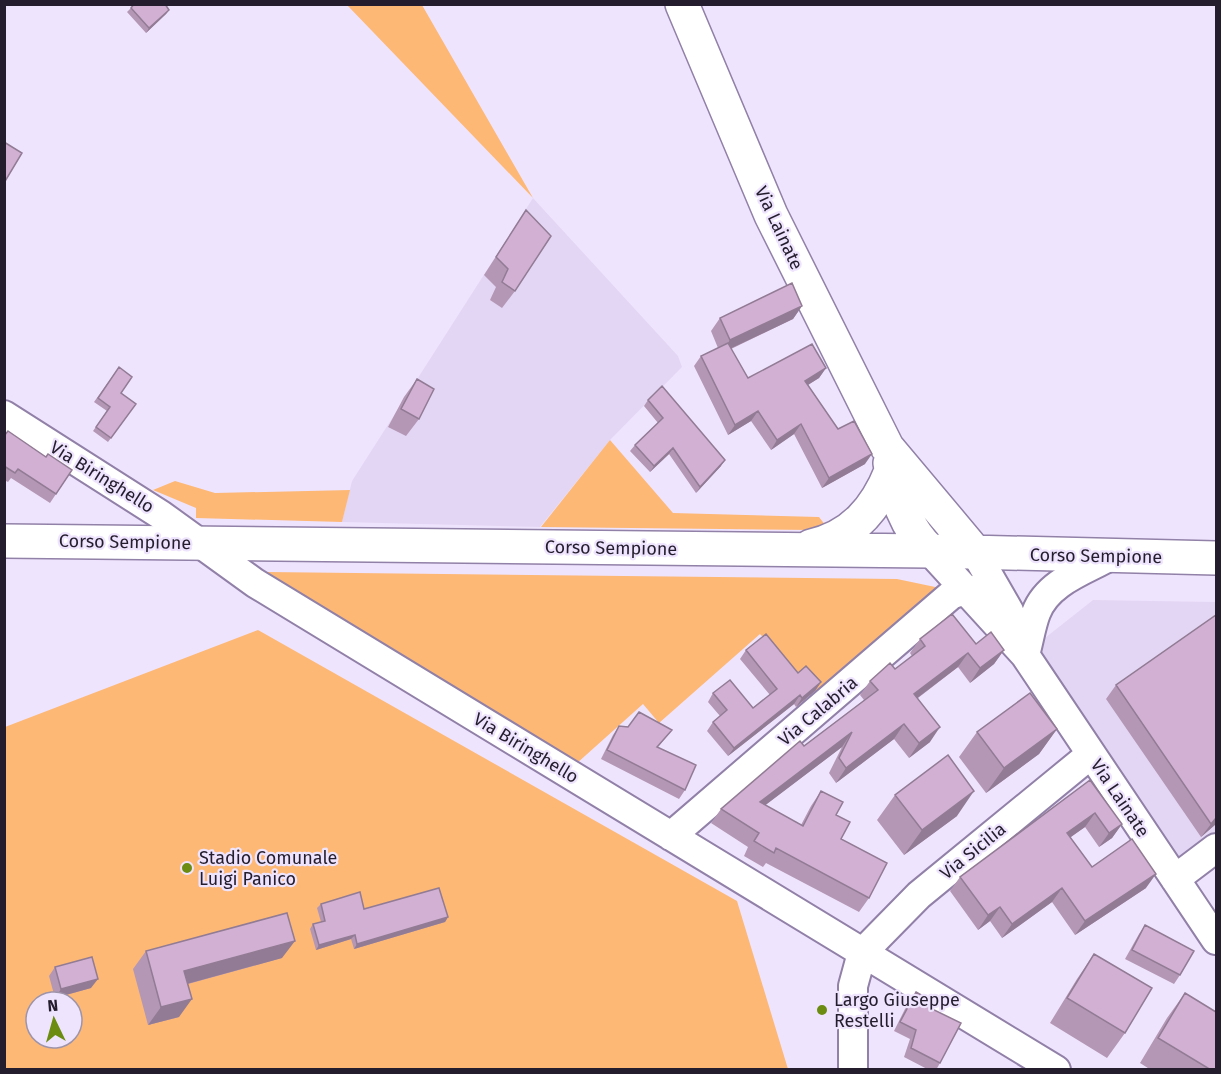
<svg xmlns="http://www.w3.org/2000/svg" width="1221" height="1074" font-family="'Fira Sans',sans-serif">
  <rect width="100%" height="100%" fill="#efe4fe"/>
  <path fill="#e3d6f4" d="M533,198L678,356L682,367L610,440L540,527L342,522L352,481Z
    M1093,600L1216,602V841L1176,871L1031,649Z"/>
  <path fill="#fdb875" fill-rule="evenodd" d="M347,5H422L533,198Z
    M610,440L673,513L819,517L826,526L813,530L541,527Z
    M175,481L215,493L350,490L342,522L196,518V508L153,490Z
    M267,572L897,579L940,588L816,692L760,634L659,723L643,704L576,764Z
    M258,630L737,901L788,1069L5,1070V727ZM36,1002H72V1038H36Z"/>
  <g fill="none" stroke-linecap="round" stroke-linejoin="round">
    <g stroke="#9180a7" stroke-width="32">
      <path id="minor" d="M4,415L161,515L255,583L1056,1070
        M930,551L1025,655L1216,940
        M975,552L1009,611L1018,636
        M1025,655C1029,641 1031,626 1036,613C1047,583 1083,571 1109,557
        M671,836L951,595L967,589
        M1175,879L1216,848
        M853,1070V986L862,953L919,895L1090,755"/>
    </g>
    <g stroke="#9180a7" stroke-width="36">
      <path id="major" d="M682,4L771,215L887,447L975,552
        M890,463C896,497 905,527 930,551
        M4,541L930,551L1216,558
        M811,546C852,537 876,509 891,471"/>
    </g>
    <use href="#minor" stroke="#fff" stroke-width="28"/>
    <use href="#major" stroke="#fff" stroke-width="33"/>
  </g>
  <path fill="#b497b5" d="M131,8L169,10L166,14L146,33L127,12Z
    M526,210L515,291L502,308L490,300L496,287L484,275Z
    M802,306L793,319L731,349L748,378L826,368L819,378L808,385L838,429L865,464L822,488L794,434L771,450L751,421L728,435L694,366L701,356L718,348L711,331L720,318Z
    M119,367L121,393L136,404L108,442L93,431L107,411L94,402Z
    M417,379L419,419L406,436L388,427L404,397Z
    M648,400L721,466L696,493L669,454L650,472L630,451L635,445L658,423L644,406Z
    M4,436L72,470L50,503L11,478L8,482L4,480Z
    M1216,615V824L1201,837L1106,699L1116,685Z
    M920,639L976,644L1004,650L994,664L970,683L958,667L918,698L930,742L909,758L894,739L836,783L829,773L842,747L765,805L801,825L811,806L821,791L836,815L841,839L869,898L859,912L766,863L763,867L744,856L748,847L711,823L721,809L864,700L860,695L870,681L895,669L912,656L910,653Z
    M746,650L798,673L821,682L815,691L796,707L794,704L728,756L707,731L713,722L720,716L708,702L713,693L753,708L770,695L740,659Z
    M619,726L672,730L658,747L685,790L679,799L601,759L613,735Z
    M1057,729L1039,754L986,793L959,757L977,732Z
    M1090,780L1122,824L1112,838L1099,847L1085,827L1070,837L1092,867L1146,888L1075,935L1052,902L1002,938L990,921L978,930L950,891L960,877Z
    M895,795L957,816L904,855L877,820Z
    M321,904L364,909L448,917L445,922L354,949L351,939L316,950L310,929L313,924L321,922L317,908Z
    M1145,925L1180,975L1174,984L1125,959L1139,934Z
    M146,951L282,958L188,984L179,1017L148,1025L133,969Z
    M1094,954L1125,1033L1107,1058L1050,1023L1077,979Z
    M55,967L91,988L55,998L49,976Z
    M916,992L932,1009L940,1063L936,1070H929L904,1057L910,1039L894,1031L909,1001Z
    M1185,993L1216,1070H1151L1140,1063L1167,1018Z"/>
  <path fill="#927b94" d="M169,10L166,14L146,33L149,28Z
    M802,306L793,319L721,353L730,340Z
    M826,368L819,378L798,391L805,381Z
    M758,411L751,421L728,435L735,425Z
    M801,424L794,434L771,450L777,440Z
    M673,448L669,454L650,472L654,466Z
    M872,454L865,464L822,488L829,478Z
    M725,460L721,466L696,493L700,487Z
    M1004,650L994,664L970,683L980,668Z
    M968,653L958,667L904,708L914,694Z
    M821,682L815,691L796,707L802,698Z
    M800,695L794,704L728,756L734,748Z
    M904,724L894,739L836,783L846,768Z
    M940,727L930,742L909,758L919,743Z
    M1057,729L1039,754L986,793L1004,768Z
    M852,732L842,747L750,817L760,802Z
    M974,791L957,816L904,855L922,830Z
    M1095,813L1085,827L1057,847L1067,833Z
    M1216,818V824L1201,837L1211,824Z
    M1122,824L1112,838L1099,847L1109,833Z
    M1156,874L1146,888L1075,935L1085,921Z
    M1062,888L1052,902L1002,938L1012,924Z
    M1000,907L990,921L978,930L988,915Z
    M448,917L445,922L354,949L357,944Z
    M355,935L351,939L316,950L319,945Z
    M295,941L282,958L172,988L184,971Z
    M98,979L91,988L55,998L61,989Z
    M192,999L179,1017L148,1025L161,1007Z"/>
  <path fill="#d1b0d3" stroke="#927b94" stroke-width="1.5" d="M134,4H165L169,10L149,28L131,8Z
    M4,142L22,153L4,183Z
    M526,210L551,236L515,291L502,282L508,269L496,257Z
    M792,283L802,306L730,340L720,318Z
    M728,343L748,378L812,344L826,368L805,381L838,429L854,421L872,454L829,478L801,424L777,440L758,411L735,425L701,356Z
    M119,367L132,377L121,393L136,404L111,438L96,427L110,407L98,398Z
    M417,379L434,389L419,419L401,409Z
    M662,386L725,460L700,487L673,448L654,466L635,445L663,418L648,400Z
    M8,431L46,457L48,454L72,470L56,494L18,469L15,473L4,466V436Z
    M952,614L976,644L991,632L1004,650L980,668L968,653L914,694L940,727L919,743L904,724L846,768L839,758L852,732L760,802L803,826L821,791L843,802L836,815L850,822L841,839L887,863L869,898L776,848L774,853L754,841L759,833L721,809L800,741L804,746L878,690L870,681L890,663L895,669L925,646L920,639Z
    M1216,615V818L1211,824L1116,685Z
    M766,634L798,673L806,666L821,682L802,698L800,695L734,748L713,722L727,710L713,693L730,680L753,708L777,689L746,650Z
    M1030,693L1057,729L1004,768L977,732Z
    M639,712L672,730L657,747L696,765L685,790L607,750L619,726L628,727Z
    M948,755L974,791L922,830L895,795Z
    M1090,780L1122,824L1109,833L1095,813L1067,833L1092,867L1132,839L1156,874L1085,921L1062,888L1012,924L1000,907L988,915L960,877Z
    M439,888L448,917L357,944L355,935L319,945L313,924L325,921L321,904L360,892L364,909Z
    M287,913L295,941L184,971L192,999L161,1007L146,951Z
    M1145,925L1194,951L1180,975L1132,950Z
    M1094,954L1152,988L1125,1033L1067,998Z
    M92,957L98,979L61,989L55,967Z
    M916,992L935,1003L932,1009L961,1023L940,1063L911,1048L916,1030L900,1022Z
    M1185,993L1216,1012V1070H1211L1158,1038Z"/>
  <g fill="#6b8c10" stroke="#efe4fe" stroke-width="2">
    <circle cx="187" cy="868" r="6"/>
    <circle cx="822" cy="1010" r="6"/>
  </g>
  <g text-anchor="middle" stroke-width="4.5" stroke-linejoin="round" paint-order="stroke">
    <g font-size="18" fill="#241d2d" stroke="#efe4fe">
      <text transform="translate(779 228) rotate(65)" y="6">Via Lainate</text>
      <text transform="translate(102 477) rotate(32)" y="6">Via Biringhello</text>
      <text transform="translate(125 542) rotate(1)" y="6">Corso Sempione</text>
      <text transform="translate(611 548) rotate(1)" y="6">Corso Sempione</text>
      <text transform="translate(1096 556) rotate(1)" y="6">Corso Sempione</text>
      <text transform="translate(818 711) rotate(-40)" y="6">Via Calabria</text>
      <text transform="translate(526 748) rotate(31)" y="6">Via Biringhello</text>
      <text transform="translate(1120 798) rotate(56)" y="6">Via Lainate</text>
      <text transform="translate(973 851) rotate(-39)" y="6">Via Sicilia</text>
    </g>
    <g font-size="18" fill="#241d2d" stroke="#efe4fe" text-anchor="start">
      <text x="199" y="864">Stadio Comunale<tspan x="199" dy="21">Luigi Panico</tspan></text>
      <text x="834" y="1006">Largo Giuseppe<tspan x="834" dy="21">Restelli</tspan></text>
    </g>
  </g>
  <rect width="1221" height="1074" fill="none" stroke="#241d2d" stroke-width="12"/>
  <g transform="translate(54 1020) rotate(355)"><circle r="28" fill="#efe4fe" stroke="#9e94aa" stroke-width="1.5"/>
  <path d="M0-4.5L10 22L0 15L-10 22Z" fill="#6b8c10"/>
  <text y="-9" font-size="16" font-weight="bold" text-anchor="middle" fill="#241d2d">N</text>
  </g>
</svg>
